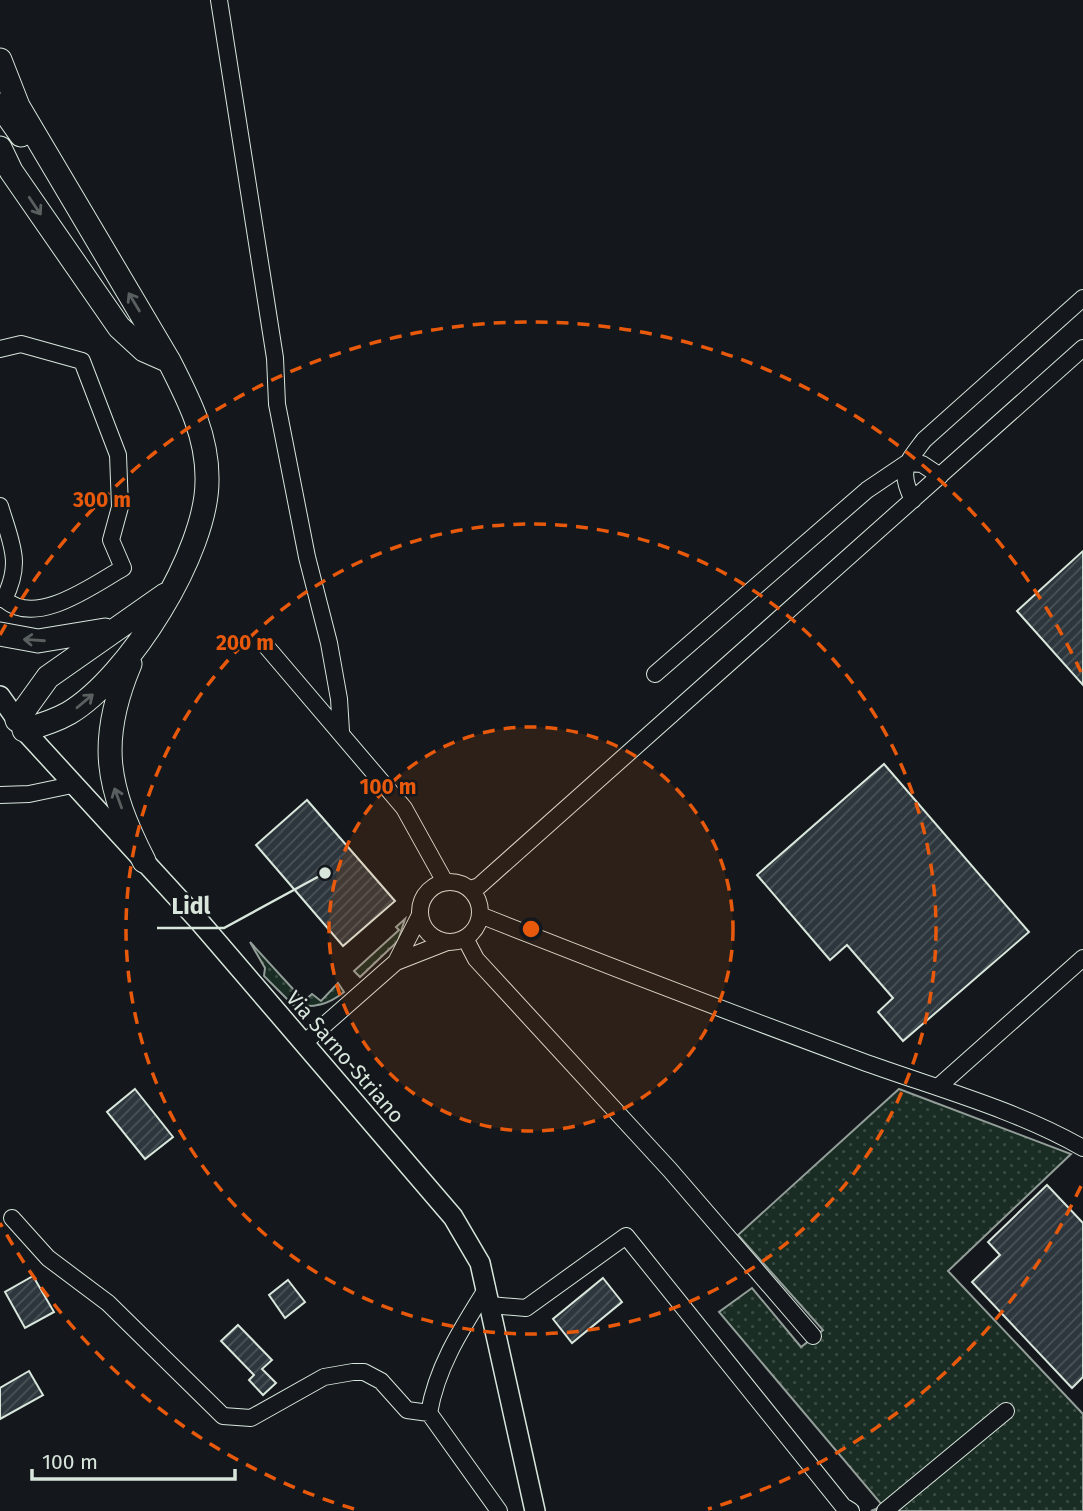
<svg xmlns="http://www.w3.org/2000/svg" width="1083" height="1511" font-family="'Fira Sans',sans-serif">
  <defs>
    <pattern id="grass-dots" width="8" height="8" patternUnits="userSpaceOnUse" patternTransform="scale(1.75)"><rect width="8" height="8" fill="#1a2d24"/><path d="M2 2h.1M6 6h.1" fill="none" stroke="#3b4b43" stroke-width="1.8" stroke-linecap="round"/></pattern>
    <pattern id="building-hatch" width="6" height="6" patternUnits="userSpaceOnUse" patternTransform="scale(1.75)"><rect width="6" height="6" fill="#2c363c"/><path d="M-1 1l2-2M0 6l6-6M5 7l2-2" fill="none" stroke="#4a5358"/></pattern>
  </defs>
  <rect width="100%" height="100%" fill="#14181c"/>
  <path fill="url(#grass-dots)" stroke="#939e99" stroke-width="2" d="M405,919L398,941L360,977L354,971L399,930L396,927Z
    M250,942L304,1001L312,994L321,1001L338,983L344,992C328,1005 314,1008 293,1005L264,976L265,968Z
    M899,1089L1071,1154L948,1271L1083,1414V1511H871L883,1506L719,1312L752,1288L801,1347L823,1330L738,1235Z"/>
  <path fill="url(#building-hatch)" stroke="#d8e6dc" stroke-width="2" d="M1083,551V685L1017,611Z
    M884,764L1029,932L903,1041L878,1012L893,998L847,945L830,960L757,875Z
    M307,800L395,901L343,946L256,845Z
    M135,1089L173,1137L145,1159L107,1112Z
    M1047,1185L1083,1223V1377L1072,1388L972,1282L1000,1255L988,1242Z
    M33,1276L54,1312L25,1328L5,1292Z
    M603,1278L622,1302L572,1343L553,1319Z
    M288,1280L305,1302L285,1318L269,1295Z
    M238,1325L272,1360L262,1369L276,1383L263,1395L249,1380L254,1375L221,1341Z
    M29,1371L43,1395L0,1419V1388Z"/>
  <g fill="none" stroke-linecap="round" stroke-linejoin="round">
    <g stroke="#d8e6dc" stroke-width="18">
      <path id="minor" d="M219,0L275,358L277,404L307,557L329,643L339,699L341,731
        M0,349L21,344L82,361L118,455L120,507L111,540L123,568C93,585 36,628 4,599
        M913,500C898,471 906,464 924,440L1083,298
        M0,506C11,543 23,563 4,599H0
        M266,646L404,808L445,882
        M655,674L867,490L907,463L922,464L940,476
        M0,795L29,794L72,785
        M420 912a30 30 0 1 1 60 0a30 30 0 1 1-60 0Z
        M470,889L479,886L1083,348
        M480,915C606,965 734,1014 861,1061C935,1088 1015,1109 1083,1148
        M465,938L476,959L670,1170L813,1336
        M396,962L420,915
        M304,1043L396,962L447,942
        M938,1087L1083,958
        M12,1218L48,1258L108,1303L223,1416L251,1418L324,1377L353,1372H364L381,1381L407,1410L429,1413
        M487,1288C462,1328 437,1366 429,1413L499,1511
        M490,1305L526,1308L626,1236L843,1506L851,1511
        M885,1511L1006,1411"/>
    </g>
    <g stroke="#d8e6dc" stroke-width="22">
      <path id="major" d="M0,696L24,730L199,921L453,1217L480,1263L535,1511"/>
    </g>
    <g stroke="#d8e6dc" stroke-width="25">
      <path id="highway" d="M0,60L18,106L169,361C189,400 208,437 207,481C207,552 129,677 69,713C55,721 39,726 24,730
        M0,105L21,135
        M0,148L11,171L119,327L144,350L169,361
        M0,634L38,641L105,630
        M130,664C97,742 107,788 144,861
        M17,720L48,677L165,595"/>
    </g>
    <use href="#minor" stroke="#14181c" stroke-width="16"/>
    <use href="#major" stroke="#14181c" stroke-width="19"/>
    <use href="#highway" stroke="#14181c" stroke-width="23"/>
  </g>
  <defs><path id="oneway-shaft" d="M-6 0H5M1.5-3L5.5 0L1.5 3" fill="none" stroke-width="1.6" stroke-linecap="round" stroke-linejoin="round" transform="scale(1.75)"/></defs>
  <g stroke="#59605f">
    <use href="#oneway-shaft" transform="translate(35 206) rotate(56)"/>
    <use href="#oneway-shaft" transform="translate(134 302) rotate(-121)"/>
    <use href="#oneway-shaft" transform="translate(34 640) rotate(-176)"/>
    <use href="#oneway-shaft" transform="translate(85 701) rotate(-40)"/>
    <use href="#oneway-shaft" transform="translate(118 798) rotate(-110)"/>
  </g>
  <circle cx="531" cy="929" r="202" fill="#e8590c" fill-opacity=".12"/>
  <g fill="none" stroke="#e8590c" stroke-width="3.5" stroke-dasharray="12 9">
    <circle cx="531" cy="929" r="202"/>
    <circle cx="531" cy="929" r="405"/>
    <path d="M1081 1186A607 607 0 0 1 708 1509M354 1509A607 607 0 0 1 0 1223M0 635A607 607 0 0 1 1081 672"/>
  </g>
  <g text-anchor="middle" stroke-width="5" stroke-linejoin="round" paint-order="stroke">
    <g font-size="21" fill="#d8e6dc" stroke="#14181c">
      <text transform="translate(345 1057) rotate(49)" y="7">Via Sarno-Striano</text>
    </g>
  </g>
  <circle cx="531" cy="929" r="10" fill="#e8590c" stroke="#14181c" stroke-width="3.5"/>
  <g font-size="21" text-anchor="middle" font-weight="bold" fill="#e8590c" stroke="#14181c" stroke-width="5" stroke-linejoin="round" paint-order="stroke">
    <text x="102" y="507">300 m</text>
    <text x="245" y="650">200 m</text>
    <text x="388" y="794">100 m</text>
  </g>
  <path fill="none" stroke="#d8e6dc" stroke-width="2.5" d="M325 873L224 928H157"/>
  <circle fill="#d8e6dc" stroke="#14181c" stroke-width="2.5" cx="325" cy="873" r="7"/>
  <g font-size="23" text-anchor="middle" font-weight="bold" fill="#d8e6dc" stroke="#14181c" stroke-width="5" stroke-linejoin="round" paint-order="stroke">
    <text x="191" y="914">Lidl</text>
  </g>
  <path d="M32 1469v10h203v-10" fill="none" stroke="#d8e6dc" stroke-width="3.5"/>
  <text x="42" y="1469" font-size="21" fill="#d8e6dc" stroke="#14181c" stroke-width="5" paint-order="stroke">100 m</text>
</svg>
